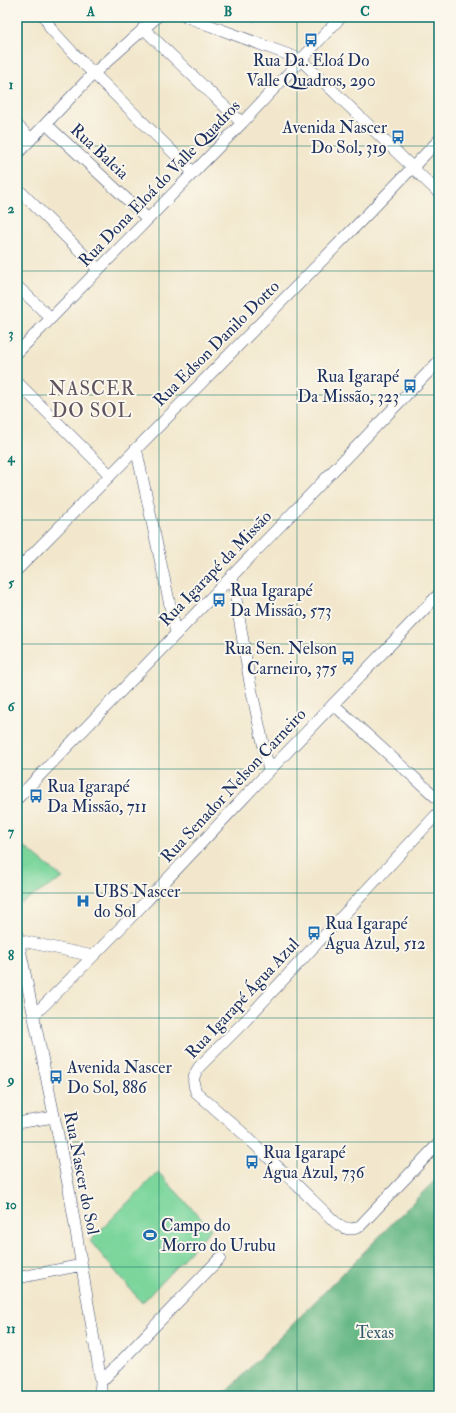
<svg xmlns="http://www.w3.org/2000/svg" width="456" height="1413" font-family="'IM FELL Double Pica',serif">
  <rect width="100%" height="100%" fill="#fbf7ec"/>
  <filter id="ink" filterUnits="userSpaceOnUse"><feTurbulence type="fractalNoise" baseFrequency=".025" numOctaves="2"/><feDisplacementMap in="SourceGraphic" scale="8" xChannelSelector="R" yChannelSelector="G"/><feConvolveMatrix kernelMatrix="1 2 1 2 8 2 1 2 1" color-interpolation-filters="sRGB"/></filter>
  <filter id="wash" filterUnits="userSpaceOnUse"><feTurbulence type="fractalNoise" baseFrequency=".012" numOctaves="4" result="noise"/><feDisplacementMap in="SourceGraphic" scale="16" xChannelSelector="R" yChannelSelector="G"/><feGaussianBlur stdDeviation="0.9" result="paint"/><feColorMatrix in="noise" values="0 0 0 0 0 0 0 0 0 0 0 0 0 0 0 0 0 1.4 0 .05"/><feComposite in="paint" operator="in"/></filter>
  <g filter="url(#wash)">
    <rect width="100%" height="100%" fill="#f2e7cc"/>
    <path fill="#7cd69c" stroke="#4c827d" d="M17,841L63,878L21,903L17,877Z
      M158,1172L211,1229L142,1303L90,1241Z"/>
    <path fill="#65b784" stroke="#407371" d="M439,1177V1396H222L427,1188Z"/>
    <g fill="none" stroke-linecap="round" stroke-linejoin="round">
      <path stroke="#53bbd1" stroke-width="3" d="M254,23L255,17"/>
    </g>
  </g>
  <g filter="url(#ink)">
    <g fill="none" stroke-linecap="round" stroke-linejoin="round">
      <g stroke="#3b4b6e" stroke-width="12">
        <path id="street" d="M45,17L51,29L74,54L194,173
          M187,17L300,59L439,193
          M143,28L242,123
          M46,124L148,219
          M17,125L31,139
          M17,154L93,74L157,17
          M17,188L98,269
          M17,286L51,318
          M17,353L242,123L341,17
          M17,382L110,475
          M136,448L176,633
          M17,570L356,226L439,140
          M232,575L250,683L269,771
          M333,704L439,800
          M17,799L439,361
          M439,812L245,1021L199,1067C193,1076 192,1082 196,1092L245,1135L334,1221C342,1228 351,1232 360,1226L439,1143
          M17,934L69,1189L101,1382L100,1396
          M18,940L93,956
          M34,1015C115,936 192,853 269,771C325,712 382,653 439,594
          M17,1123L54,1117
          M17,1278L82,1265
          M101,1382L220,1258"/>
      </g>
      <use href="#street" stroke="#fff" stroke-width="11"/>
    </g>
  </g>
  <path fill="none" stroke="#0f766e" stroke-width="1" stroke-opacity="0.55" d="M159,17V1396M297,17V1396M17,146H439M17,271H439M17,395H439M17,520H439M17,644H439M17,769H439M17,893H439M17,1018H439M17,1142H439M17,1267H439"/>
  <defs>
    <g id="bus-bare" transform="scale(1.08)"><path d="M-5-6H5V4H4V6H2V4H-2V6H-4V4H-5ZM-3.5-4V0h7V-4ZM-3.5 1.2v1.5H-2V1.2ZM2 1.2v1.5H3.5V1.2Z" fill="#1f6fb2" stroke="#fbf7ec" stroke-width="2.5" paint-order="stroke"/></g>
    <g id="hospital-bare" transform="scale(1.08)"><path d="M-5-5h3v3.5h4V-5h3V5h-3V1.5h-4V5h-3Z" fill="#1f6fb2" stroke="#fbf7ec" stroke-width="2.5" paint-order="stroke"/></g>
    <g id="stadium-bare" transform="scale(1.08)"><path d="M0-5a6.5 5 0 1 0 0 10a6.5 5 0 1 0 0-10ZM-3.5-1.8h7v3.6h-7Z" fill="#1f6fb2" stroke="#fbf7ec" stroke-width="2.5" paint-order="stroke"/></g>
  </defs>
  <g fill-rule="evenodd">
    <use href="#bus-bare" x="311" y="40"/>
    <use href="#bus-bare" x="398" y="137"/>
    <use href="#bus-bare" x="410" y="386"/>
    <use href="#bus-bare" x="219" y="600"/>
    <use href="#bus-bare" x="348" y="658"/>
    <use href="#bus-bare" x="36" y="796"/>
    <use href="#hospital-bare" x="83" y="901"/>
    <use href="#bus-bare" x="314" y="933"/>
    <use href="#bus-bare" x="56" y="1077"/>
    <use href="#bus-bare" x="252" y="1162"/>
    <use href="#stadium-bare" x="150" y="1235"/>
  </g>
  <g text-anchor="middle" stroke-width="4" stroke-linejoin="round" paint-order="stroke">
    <g font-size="17" fill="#1b2f5e" stroke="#fbf7ec" text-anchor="start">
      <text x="311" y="66" text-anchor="middle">Rua Da. Eloá Do<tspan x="311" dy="20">Valle Quadros, 290</tspan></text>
      <text x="387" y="133" text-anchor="end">Avenida Nascer<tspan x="387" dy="20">Do Sol, 319</tspan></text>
      <text x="399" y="382" text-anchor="end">Rua Igarapé<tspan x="399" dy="20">Da Missão, 323</tspan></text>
      <text x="230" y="596">Rua Igarapé<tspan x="230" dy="20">Da Missão, 573</tspan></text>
      <text x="337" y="654" text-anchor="end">Rua Sen. Nelson<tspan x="337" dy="20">Carneiro, 375</tspan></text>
      <text x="47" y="792">Rua Igarapé<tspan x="47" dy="20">Da Missão, 711</tspan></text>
      <text x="94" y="897">UBS Nascer<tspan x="94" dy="20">do Sol</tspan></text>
      <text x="325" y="929">Rua Igarapé<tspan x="325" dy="20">Água Azul, 512</tspan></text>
      <text x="67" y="1073">Avenida Nascer<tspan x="67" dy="20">Do Sol, 886</tspan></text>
      <text x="263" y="1158">Rua Igarapé<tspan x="263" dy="20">Água Azul, 736</tspan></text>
      <text x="161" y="1231">Campo do<tspan x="161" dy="20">Morro do Urubu</tspan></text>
    </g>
    <g font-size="17" fill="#1b2f5e" stroke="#fbf7ec">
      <text transform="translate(100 151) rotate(43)" y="6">Rua Baleia</text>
      <text transform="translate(159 183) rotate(-46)" y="6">Rua Dona Eloá do Valle Quadros</text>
      <text transform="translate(216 343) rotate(-45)" y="6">Rua Edson Danilo Dotto</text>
      <text transform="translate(215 568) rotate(-46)" y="6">Rua Igarapé da Missão</text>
      <text transform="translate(233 785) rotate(-47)" y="6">Rua Senador Nelson Carneiro</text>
      <text transform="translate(242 998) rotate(-47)" y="6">Rua Igarapé Água Azul</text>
      <text transform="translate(82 1173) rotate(79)" y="6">Rua Nascer do Sol</text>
    </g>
    <g font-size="17" fill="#33596e" stroke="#fbf7ec">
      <text x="375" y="1338">Texas</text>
    </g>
    <g font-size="19" letter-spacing="1" fill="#5e5460" stroke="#fbf7ec">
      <text x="92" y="395">NASCER<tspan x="92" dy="22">DO SOL</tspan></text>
    </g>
  </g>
  <rect width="456" height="1413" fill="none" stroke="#fbf7ec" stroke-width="44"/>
  <rect x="22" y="22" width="412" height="1369" fill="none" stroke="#0f766e" stroke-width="1.5"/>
  <g font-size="13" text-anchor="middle" font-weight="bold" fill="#0f766e">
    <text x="91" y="16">A</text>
    <text x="228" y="16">B</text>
    <text x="365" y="16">C</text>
    <text x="11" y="89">1</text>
    <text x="11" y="213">2</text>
    <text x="11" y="338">3</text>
    <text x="11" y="462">4</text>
    <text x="11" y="587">5</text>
    <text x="11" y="711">6</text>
    <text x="11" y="836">7</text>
    <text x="11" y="960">8</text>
    <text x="11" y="1084">9</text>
    <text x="11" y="1209">10</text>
    <text x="11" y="1333">11</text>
  </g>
</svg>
